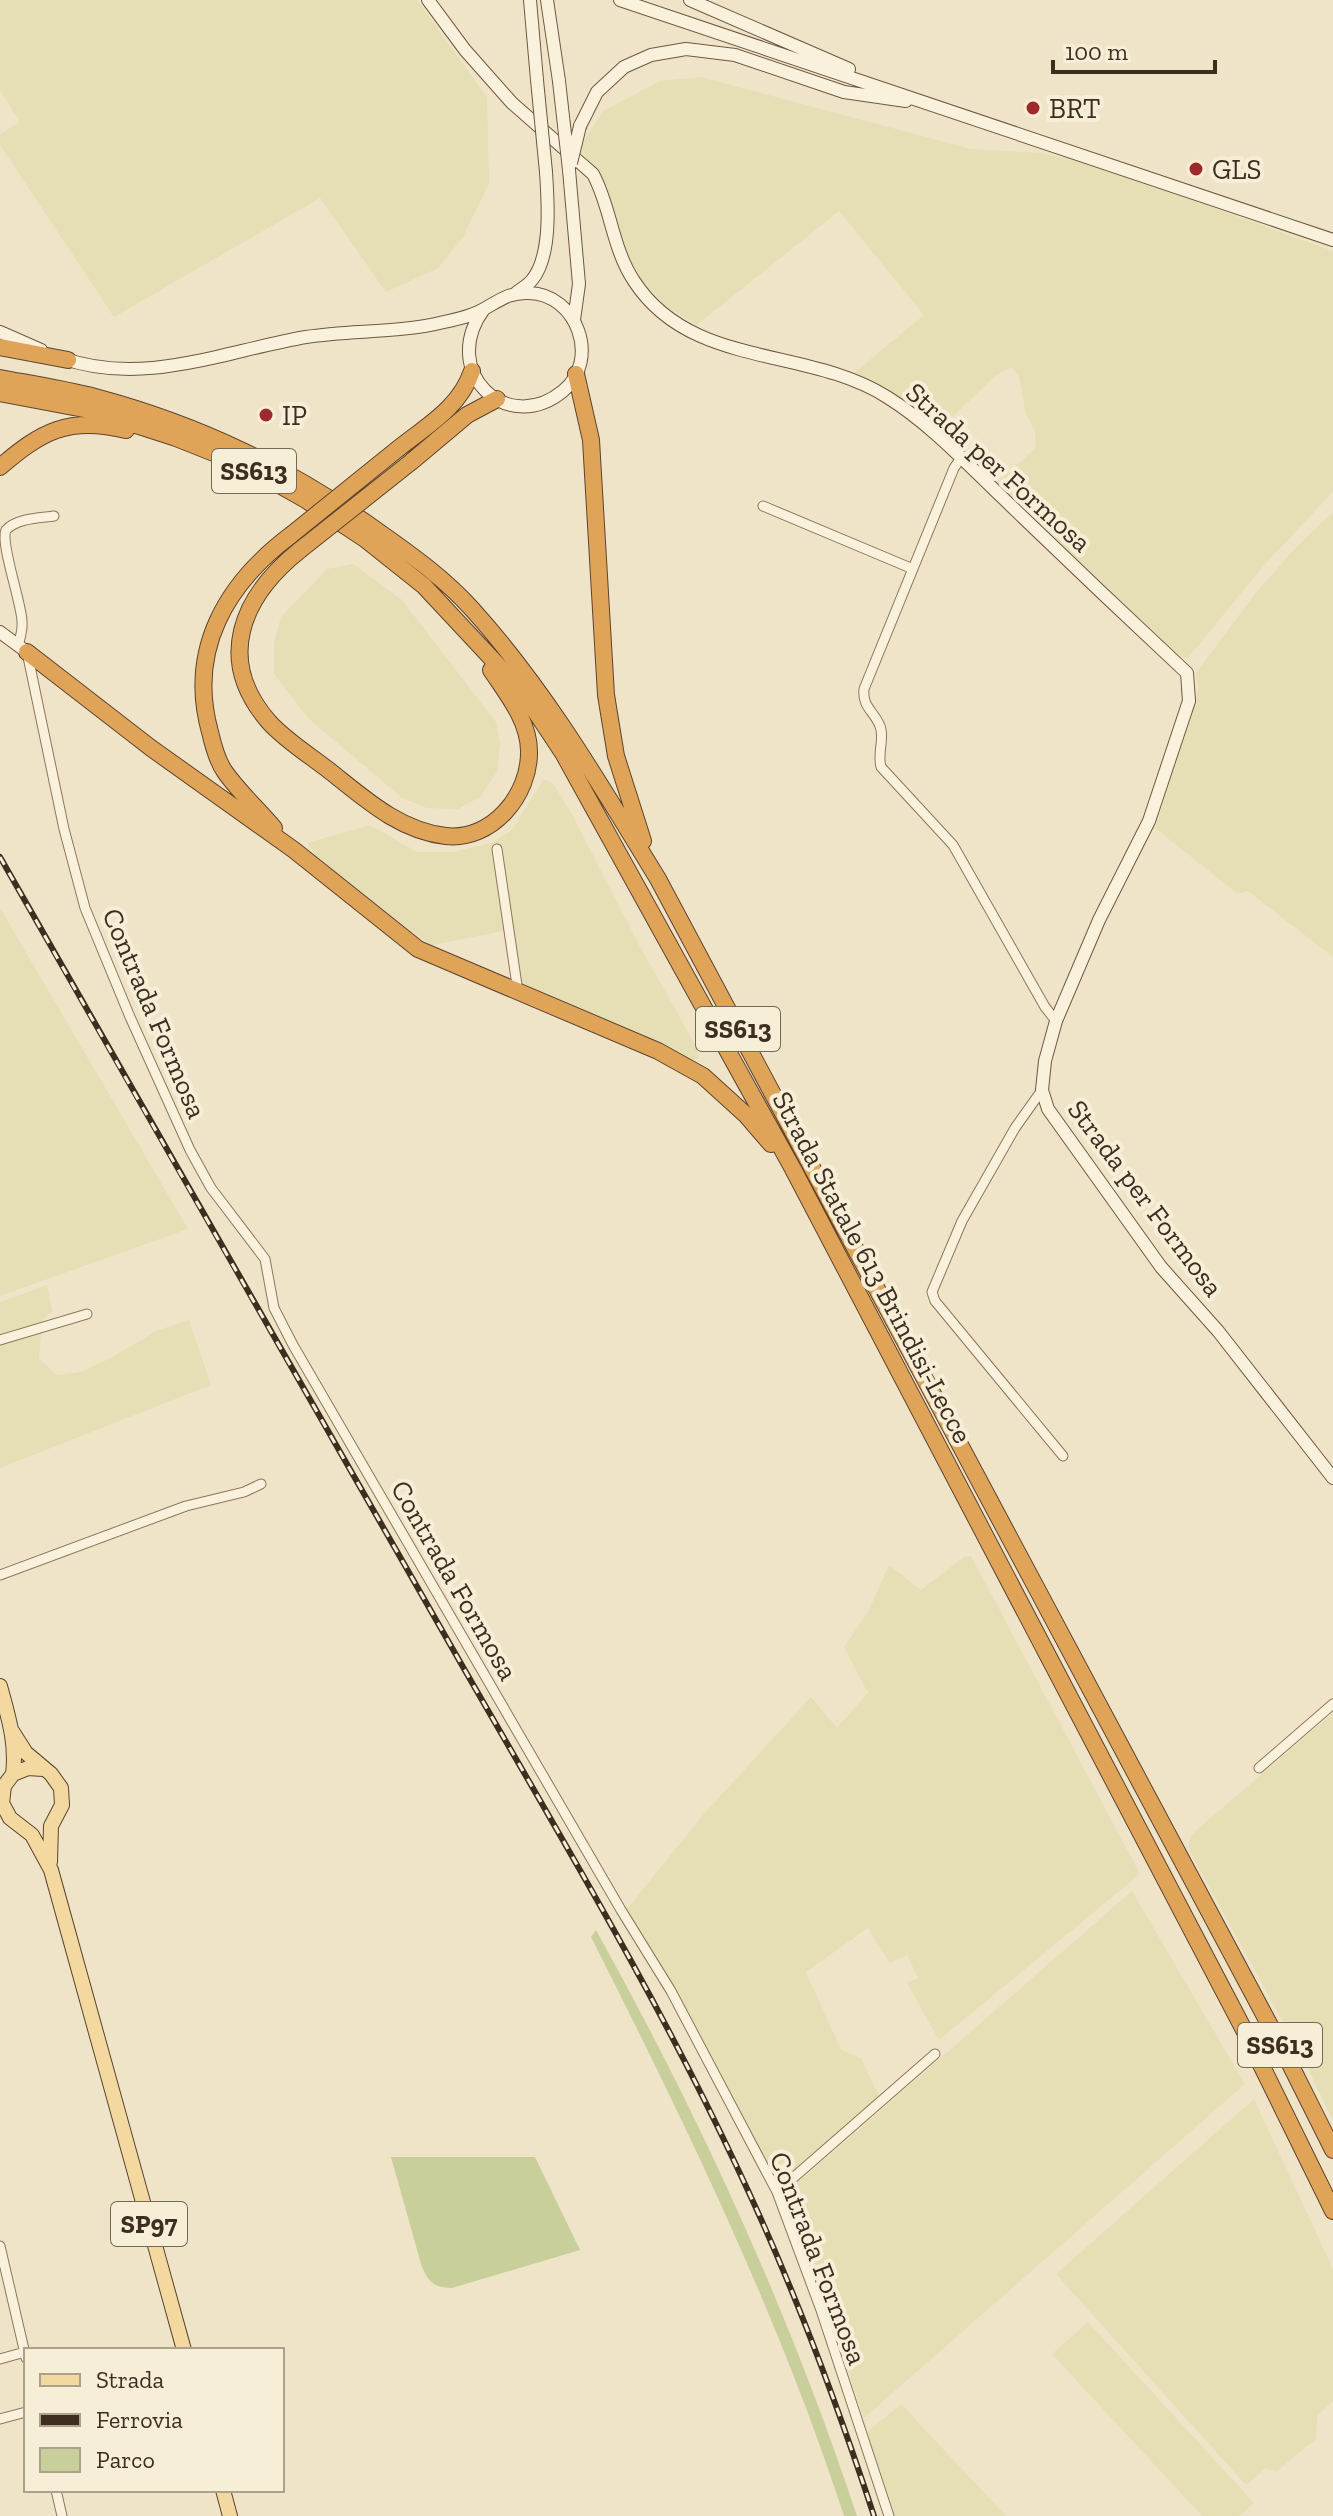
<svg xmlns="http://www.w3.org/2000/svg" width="1333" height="2516" font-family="'Zilla Slab',serif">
  <rect width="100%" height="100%" fill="#f0e4c8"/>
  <path fill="#e6deb5" d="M0,0H417L487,97L489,183L463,237L438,268L386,292L320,198L114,317L0,145V134L20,122L0,90Z
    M701,77L971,149L1042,153L1101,167L1333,251V492L1265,564L1188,658L1178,656L995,484L1036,448L1035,430L1026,415L1019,376L1012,367L995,376L941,428L888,391L853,374L924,315L839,211L697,325L667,307L642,280L626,253L606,185L600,172L581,152L580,147L603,111L660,81Z
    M1333,512V957L1248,891L1238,894L1155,828L1190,721L1198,690L1196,673L1255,594L1290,554Z
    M353,564L402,600L496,722L500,744L497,772L480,797L458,809L427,808L402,798L308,718L274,674V642L281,617L327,569Z
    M543,780L550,781L554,785L573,816L639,945L696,1046L699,1059L688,1060L521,989L509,930L432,945L368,903L320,862L307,843L370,825L417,852H453L491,843L512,830Z
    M0,908L188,1229L0,1296Z
    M47,1285L52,1311L42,1321L39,1359L57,1375L80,1372L111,1358L156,1331L189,1320L211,1385L0,1468V1302Z
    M971,1556L1140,1874L939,2040L907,1983L918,1978L907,1955L890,1963L868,1928L806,1972L841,2050L861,2058L880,2098L786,2178H778L772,2173L627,1909L703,1815L811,1697L837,1728L868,1693L844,1647L868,1612L889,1565L921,1590L964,1557Z
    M1333,1713V2121L1305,2062L1188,1848L1191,1835Z
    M1132,1891L1245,2084L864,2418L786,2193Z
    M1254,2099L1333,2269V2401L1317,2416L1316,2439L1277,2471L1265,2469L1246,2485L1056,2274Z
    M1088,2322L1254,2503L1239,2516H1202L1052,2354Z
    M901,2404L1006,2516H892L865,2434Z"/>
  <path fill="#c9cf9b" d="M596,1930C701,2119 789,2311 857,2516H844C779,2316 686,2125 591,1937Z
    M391,2157H535L580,2250L452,2288C433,2288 427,2280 421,2264Z"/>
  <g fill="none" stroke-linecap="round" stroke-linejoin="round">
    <g stroke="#8d765c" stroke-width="11">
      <path id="street" d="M961,458L954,468L864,689C862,707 874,711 880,726C885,738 877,753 881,767L953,845L1045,1007L1056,1021
        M763,506L913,569
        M18,646C20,638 23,630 22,621C21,601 0,543 6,530C17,518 40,518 54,516
        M27,652L64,829L85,908L130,1017L190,1150L211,1188L265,1259L274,1308L293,1345L621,1910L671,1991L777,2192L821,2310L889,2516
        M497,849L518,992
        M1042,1090L1015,1128L962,1221L932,1292L935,1301L1063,1456
        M0,1340L87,1314
        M0,1575L186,1506L244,1492L261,1484
        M1259,1768L1333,1704
        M777,2192L935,2054
        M0,2246L26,2358
        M0,2359L25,2352
        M0,2419L26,2412
        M56,2490L62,2516"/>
    </g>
    <g stroke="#6f573f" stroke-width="14">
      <path id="secondary" d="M428,0L465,50L512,103L593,174C611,207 612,248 634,281C691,369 807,346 887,397C932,425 968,465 1006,501C1066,559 1126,616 1187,673L1189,701L1149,821L1099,920L1056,1021L1045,1061L1042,1090L1048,1109L1161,1267L1218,1331L1333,1478
        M530,0L537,80
        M547,0L559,81
        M620,0L1333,240
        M690,0L849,69
        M580,126L597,92L624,67L651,55L686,49L735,55L844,92L906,101
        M569,170L579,284L574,320
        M516,293C521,289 528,285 532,280C552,256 548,202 546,172
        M0,332L41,350
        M62,358C144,387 224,351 306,337C351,330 400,333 444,322C458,319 472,316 484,309C500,300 510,292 529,293C577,294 601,360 563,391C507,437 438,371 484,309
        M0,632L27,652"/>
    </g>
    <g stroke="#5b4430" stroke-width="16">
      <path id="primary" d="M0,1686C8,1716 17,1743 13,1774
        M12,1731L26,1753L51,1774L61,1788L62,1805L51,1826L50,1862
        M43,1769L28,1768L13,1774L4,1786L2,1803L10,1818L32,1835L51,1870L184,2350
        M223,2490L230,2516"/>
    </g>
    <g stroke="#5b4430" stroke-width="18">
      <path id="highway" d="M0,347L68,360
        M576,374L591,440L606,695L616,756L643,841
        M0,378C32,384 64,389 95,397C200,425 291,469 379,532C413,556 445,579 472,609C546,691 601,786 658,879L1283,2050L1333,2150
        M0,393L89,410L176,438L244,465L306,500L365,539L424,586L522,691L563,753L793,1169L1244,2030L1333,2211
        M399,448C428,425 460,407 472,371
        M411,462L467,415L497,399
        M0,467C42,431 69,416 126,430
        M300,550C241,597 215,660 269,722C286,741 311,756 331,772C365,799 400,831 446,836C492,841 530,795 529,751C529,721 507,694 491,670
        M27,652L151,748L294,850L418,949L658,1051L703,1076L746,1115L771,1144
        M274,828C259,810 239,792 225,772C217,761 213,745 210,732C187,649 227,583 291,535"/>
    </g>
    <use href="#street" stroke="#faf1dc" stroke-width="9"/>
    <use href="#secondary" stroke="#faf1dc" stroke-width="12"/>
    <use href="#primary" stroke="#f3d9a0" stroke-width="14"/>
    <use href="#highway" stroke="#e0a458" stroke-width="16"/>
    <g stroke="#3d2e20" stroke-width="6">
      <path id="rail" d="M0,857C152,1125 306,1392 459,1660C554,1826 654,1991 736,2165C790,2278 835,2397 874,2516"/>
    </g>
    <use href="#rail" stroke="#f7eed8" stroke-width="3" stroke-dasharray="9" stroke-linecap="butt"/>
    <g stroke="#6f573f" stroke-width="14" stroke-linecap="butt">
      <path id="secondary-bridge" d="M537,80L546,172
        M559,81L569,170
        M571,163L580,126"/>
    </g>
    <g stroke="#5b4430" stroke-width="18" stroke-linecap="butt">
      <path id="highway-bridge" d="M291,535L399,448
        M300,550L411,462"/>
    </g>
    <use href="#secondary-bridge" stroke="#faf1dc" stroke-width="12"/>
    <use href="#highway-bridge" stroke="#e0a458" stroke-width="16"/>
  </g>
  <g fill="#9e2a2b" stroke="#f7eed8" stroke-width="3">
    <circle cx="1033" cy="108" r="8"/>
    <circle cx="1196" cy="169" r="8"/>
    <circle cx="266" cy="415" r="8"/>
  </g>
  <g text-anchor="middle" stroke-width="8" stroke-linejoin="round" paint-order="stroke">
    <g fill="#f7eed8" stroke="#756857" stroke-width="2">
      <rect x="212" y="449" width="84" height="44" rx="6"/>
      <rect x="696" y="1007" width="84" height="44" rx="6"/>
      <rect x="1238" y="2023" width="84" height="44" rx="6"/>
      <rect x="111" y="2202" width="76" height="44" rx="6"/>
    </g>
    <g font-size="26" font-weight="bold" fill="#3d2e20">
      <text x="254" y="480">SS613</text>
      <text x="738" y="1038">SS613</text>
      <text x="1280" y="2054">SS613</text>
      <text x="149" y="2233">SP97</text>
    </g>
    <g font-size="28" fill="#3d2e20" stroke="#f7eed8" text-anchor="start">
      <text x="1049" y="118">BRT</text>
      <text x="1212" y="179">GLS</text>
      <text x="282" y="425">IP</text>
    </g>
    <g font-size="28" fill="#3d2e20" stroke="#f7eed8">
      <text transform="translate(999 467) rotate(42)" y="10">Strada per Formosa</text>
      <text transform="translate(155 1013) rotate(67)" y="10">Contrada Formosa</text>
      <text transform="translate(1146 1198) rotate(53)" y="10">Strada per Formosa</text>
      <text transform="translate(873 1267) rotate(62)" y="10">Strada Statale 613 Brindisi-Lecce</text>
      <text transform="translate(455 1580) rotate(60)" y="10">Contrada Formosa</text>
      <text transform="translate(819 2258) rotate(69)" y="10">Contrada Formosa</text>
    </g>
  </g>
  <rect x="24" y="2348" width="260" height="144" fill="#f7eed8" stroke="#ada18e" stroke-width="2"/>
  <rect x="40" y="2374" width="40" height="12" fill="#f3d9a0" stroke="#ada18e" stroke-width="2"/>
  <text x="96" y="2388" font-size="24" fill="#3d2e20">Strada</text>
  <rect x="40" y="2414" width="40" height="12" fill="#3d2e20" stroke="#ada18e" stroke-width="2"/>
  <text x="96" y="2428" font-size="24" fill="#3d2e20">Ferrovia</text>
  <rect x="40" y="2448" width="40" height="24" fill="#c9cf9b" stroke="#ada18e" stroke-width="2"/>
  <text x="96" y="2468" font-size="24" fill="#3d2e20">Parco</text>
  <path d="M1053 60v12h162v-12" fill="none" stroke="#3d2e20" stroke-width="4"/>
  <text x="1065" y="60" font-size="24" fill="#3d2e20" stroke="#f7eed8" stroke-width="6" paint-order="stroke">100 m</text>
</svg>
